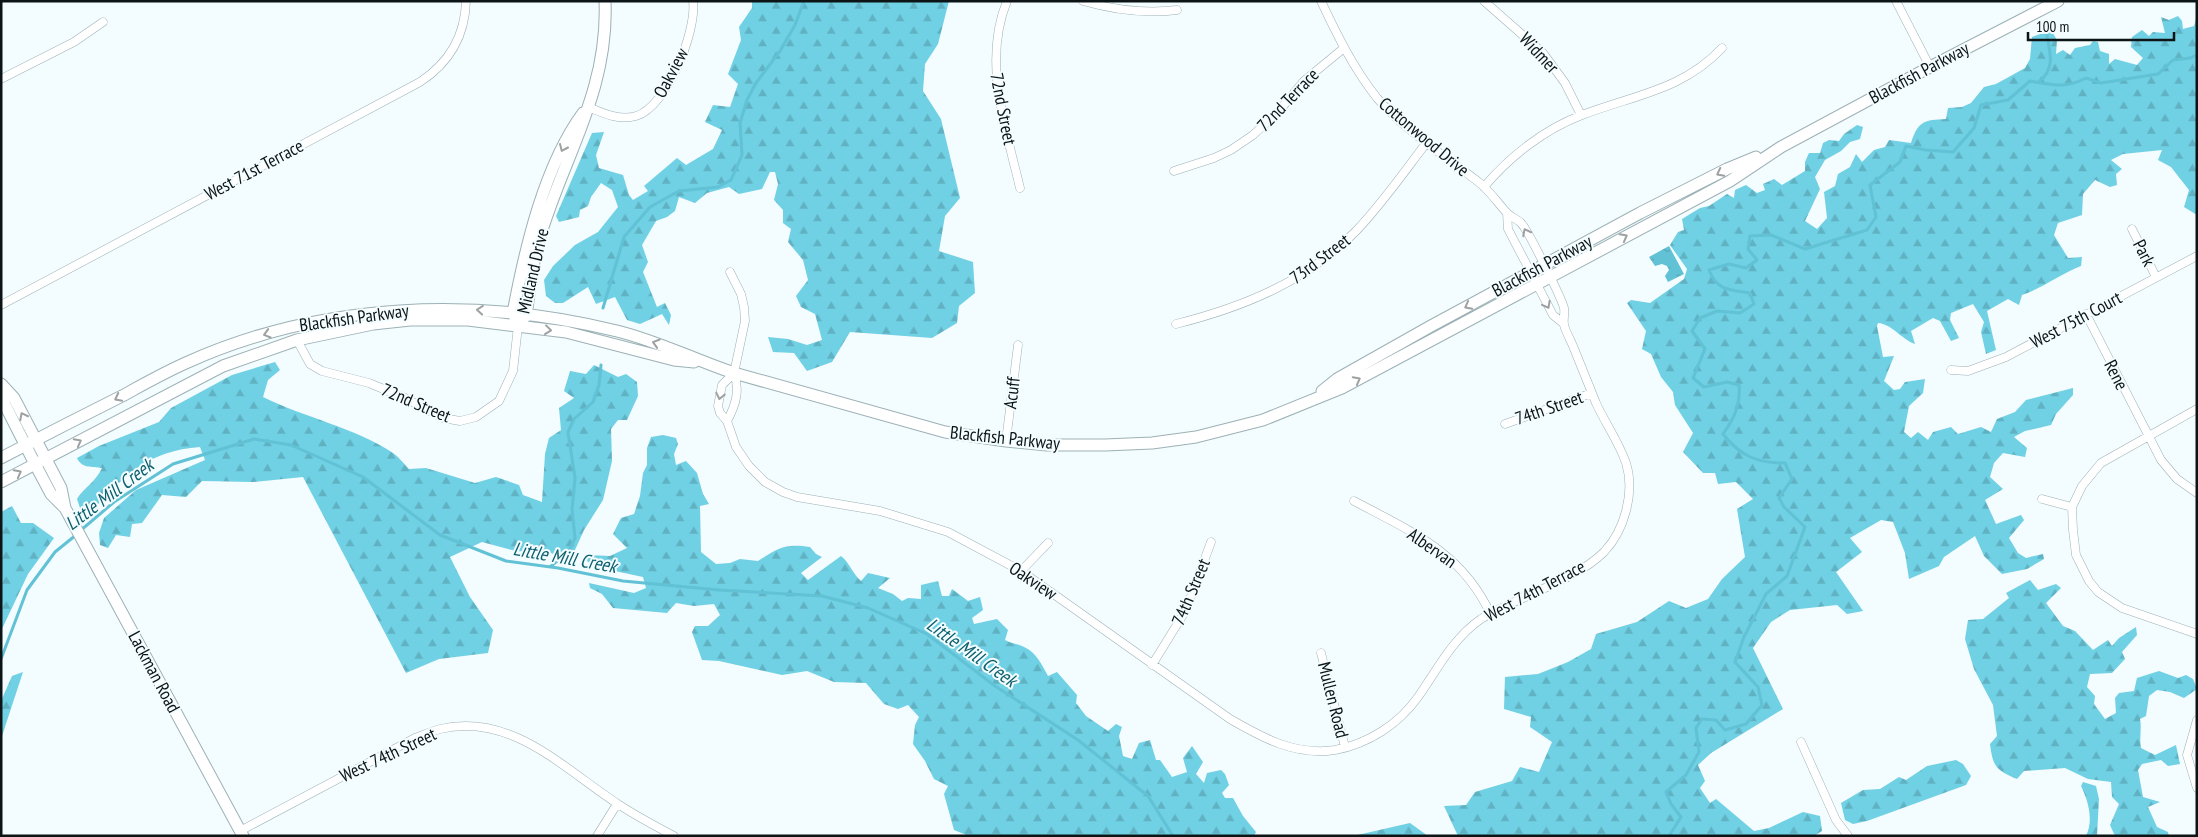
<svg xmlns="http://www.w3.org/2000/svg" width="2198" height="837" font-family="'PT Sans Narrow',sans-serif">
  <defs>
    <pattern id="forest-firs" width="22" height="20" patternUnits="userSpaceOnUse" patternTransform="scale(1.25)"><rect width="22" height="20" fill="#70d0e4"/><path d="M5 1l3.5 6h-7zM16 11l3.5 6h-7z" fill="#60b2c3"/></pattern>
    <pattern id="water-ripples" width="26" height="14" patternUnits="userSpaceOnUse" patternTransform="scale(1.25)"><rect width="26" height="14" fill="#61c1d5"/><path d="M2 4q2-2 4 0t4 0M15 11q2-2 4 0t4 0" fill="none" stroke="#53a5b6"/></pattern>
  </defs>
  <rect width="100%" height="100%" fill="#f3fcfe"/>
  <path fill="url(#forest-firs)" d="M752,1H949L938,44L925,64L923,91L941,119L960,198L945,216L939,251L973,262L975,293L959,306L957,323L932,338L850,332L832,362L807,371L794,353L773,352L768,337L788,339L807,345L822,340L815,314L801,307L796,296L808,280L803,260L788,242L791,229L783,223V210L774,200L778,184L775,172H770L762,189L739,194L729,187L707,193L695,203L679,197L675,211L667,217L656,221L642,245L648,262L643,272L657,307L665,303L671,315L669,325L662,314L640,324L627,320L615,297L596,304L588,287L563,303H555L546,296L544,280L553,266L575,245L598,232L618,207L612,190L601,183L591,197L588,206L580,210L579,217L559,222L556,216L592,133L604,132L596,155L599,168L623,175L629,195L633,200L648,191L644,186L677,158L686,165L713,149L722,130L705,122L713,105L730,107L738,84L728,74L741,40L739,27L752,8Z
    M2178,16L2182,21L2183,29L2194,26L2197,16V215L2184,207L2189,190L2171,167L2158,160L2162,150L2123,154L2111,160L2122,169L2116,174L2117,185L2110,187L2095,180L2083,194L2082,215L2058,223L2054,235L2068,258L2082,257L2081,266C2060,274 2043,288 2022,295L2019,305L2008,299L1987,311L1996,350L1986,354L1981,332L1984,322L1973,304L1951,313L1950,320L1959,338L1951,341L1940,321L1933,318L1911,331L1915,344C1901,339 1892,324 1878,323L1877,326L1883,357L1894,356L1884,381L1894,390L1900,389L1905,382L1925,379L1923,393L1909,406L1904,432L1911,438L1918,432L1928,440L1933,432L1951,427L1958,434L1981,427L1991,432L1997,419L2015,412L2026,400L2073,388V395L2056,414L2051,425L2025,431L2014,437L2027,448L2025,457L2003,453L1994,463L1990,477L2003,489L1985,500L1996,524L2021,515L2024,520L2009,538L2018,553L2026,558L2043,554L2044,559L2027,569L2002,574L1984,556L1975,536L1944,557L1939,566L1909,579L1905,553L1893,522L1881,520L1850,538L1862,552L1836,572L1863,611L1847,614L1837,605L1790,610L1771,622L1753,648L1783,709L1711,753L1698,765L1705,781L1700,788L1710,803L1716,799L1754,831L1769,828L1803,812L1820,816L1822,831L1814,836H1458L1444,806L1466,805L1475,792L1512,781L1520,767L1539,772L1552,742L1530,727L1531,717L1504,709L1505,677L1538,674L1568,662L1591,649L1596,634L1637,622L1669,601L1686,608L1708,599L1722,579L1745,557L1737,509L1753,499L1736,482L1718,484L1715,473H1703L1683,452L1693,433L1675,405L1673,392L1661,377L1651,354L1642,349L1646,331L1627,303L1631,300L1650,303L1684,279L1687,269L1670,245L1678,232L1684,230L1682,219L1700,208L1709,206L1727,194L1734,198L1735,190L1746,185L1757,193L1765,190L1763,184L1774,179L1782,185L1805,171V162L1809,153H1820L1823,143L1829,140L1839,141L1844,134L1857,125L1863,127L1860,139L1850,142L1841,151L1825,160L1815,177L1820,189L1805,221L1817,229L1827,218L1824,192L1835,186L1838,174L1850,167L1856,154L1862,162L1874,150L1885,147L1889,140L1911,143C1918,121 1924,120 1946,119L1948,108L1962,107L1971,103L1984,87L1996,84L2025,68L2030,59L2032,37L2051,30L2057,40L2056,54L2063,50L2070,55L2075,48L2090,45L2093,41L2098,42L2100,51L2109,54V64L2115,59L2137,65L2143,58L2131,47L2132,37L2142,30L2149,36L2153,32L2165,33L2161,17L2169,20Z
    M275,362L280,370L268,380L263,397C305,418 354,427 393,453C399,457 404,464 409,469L426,468L475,483L496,477L519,485L523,495L542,502L545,454L549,438L561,430L559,408L574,398L564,391L570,371L586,374L594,365L618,377L626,374L637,382L638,396L627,420H618L611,429L612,461L603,500L584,530L570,561L551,553L516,551L482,542L450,557L470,597L493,630L488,653L439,659L406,673L303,477L253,482L202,481L186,497L162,495L142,523L132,524L130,537L116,535L108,548L100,545L99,533L104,518L136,490L205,460L200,447C147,451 124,476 90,513L81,511L77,499C85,486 94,484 102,468C92,466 82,469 77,458L99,446L159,422L171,408L232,375Z
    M663,435L676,438L678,444L674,454L676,465L686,461L697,473L703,494L709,504L700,506L701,552L716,564L730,563L740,559L758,561C778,548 785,543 810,547L816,554L822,557L801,573L808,580L841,556C850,563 852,573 861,581L868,573L890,578L878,588L893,594L902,601L908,598L921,599V585L938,581L942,596H949L952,589L968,601L980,597L983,610L972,618L974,624L997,619L1008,630L1005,640C1013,644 1018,644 1024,647C1036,652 1042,665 1048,676L1057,672L1077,695L1076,703L1086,716L1108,731L1116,724L1122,727L1119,736L1123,756L1132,759L1139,743L1150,740L1156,760H1160L1172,777L1187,772L1183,758L1192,746L1203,762L1196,774L1204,783L1207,773L1221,770L1225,774L1229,785L1222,793L1225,798H1233L1243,816L1256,832L1254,836H969L954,830L944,794L948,786L934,779L925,761L913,744L915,725L919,717L908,705L898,709L884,704L866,683L834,682L807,671L782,675L719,661L702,660L692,632L695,626H708L720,615L714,604L694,606L676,603L667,613L613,608L602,594L590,588L589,583L634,593L646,588L643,577L596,567L587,561L588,555L610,556L627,548L613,534L621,518L634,514L640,496L643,473L647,465V448L651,437Z
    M12,506L21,523H33L54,538L28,574L1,631V512Z
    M2030,580L2038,590L2056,584L2061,588L2046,603L2063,626L2075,631L2093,650L2108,640L2112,646L2119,638L2136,627L2137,635L2122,652L2125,659L2112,673L2090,674L2087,687L2095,696L2094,704L2105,719L2116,713L2115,698L2119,693L2134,691L2137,678L2159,671L2178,678L2186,675L2193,679L2197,689L2184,698L2170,692L2157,690L2149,696L2146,716L2140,719C2142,729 2139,738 2141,748L2155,755L2176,745L2180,764L2168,766L2161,760L2142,764L2138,770L2143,797L2160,802L2148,807L2157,827L2168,832L2169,836H2115L2110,825L2119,804L2112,797L2111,782L2088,779L2065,768L2024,771L2017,779C1996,770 1993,767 1990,744L1997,736L1993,705L1974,669L1965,639L1968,620L1983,619L2009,598L2006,593Z
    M23,672L1,739V701L12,676Z
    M1956,760L1963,764L1971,776L1966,785L1867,821L1853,824L1845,820L1841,803L1863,790L1880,789L1899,777L1906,780L1927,766Z
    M2083,782L2096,786L2099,799L2097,836H2086C2094,820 2088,800 2081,786Z
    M1410,823L1428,836H1353Z"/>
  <path fill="url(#water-ripples)" d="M1669,246L1684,274L1668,282L1665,276L1669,270L1667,266L1662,264L1655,266L1649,257Z"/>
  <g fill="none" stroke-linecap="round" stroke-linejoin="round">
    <path stroke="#61c1d5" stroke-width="3" d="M2039,82C2057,67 2049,50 2046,30
      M603,308L624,237L650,207L679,191L718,187L731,180L742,155L740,123L747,100L756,83L780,51L795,25L804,1
      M80,531L114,502L173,464L254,439L291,445L363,477L440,535L506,561L558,568L623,581L719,590L822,596L868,608L927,634L995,686L1078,740L1148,796L1173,836
      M550,567L569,551L575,538L572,509L575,478L568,432L574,419L593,402L599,385L601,365
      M1,659L27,590L55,552L76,535
      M1669,836L1681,817L1671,804L1666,792L1686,775L1699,752L1696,728L1702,719L1716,720L1725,730L1746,724L1762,705L1758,687L1735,662L1744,637L1766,594L1787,576L1805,527L1784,507L1779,498L1792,479L1785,463C1757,463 1740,456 1723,434C1734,419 1741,404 1739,385L1727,382L1704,387L1693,378L1705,349L1692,331L1700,318L1717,311L1740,313L1754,304L1750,293C1730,290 1717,291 1709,270L1729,264L1746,268L1757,260L1748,249L1750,236L1771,235L1805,249L1867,230L1876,217L1870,185L1900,162L1906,146L1926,150L1953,152L1974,128L1981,105L2008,100L2030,81C2053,85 2065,89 2086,78L2101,83L2158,74L2173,60L2190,58L2197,55"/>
    <g stroke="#9cb1b6" stroke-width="9">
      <path id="street" d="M1007,1C982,62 1006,128 1020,188
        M1083,1C1114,10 1145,14 1177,10
        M1484,1L1543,53L1565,83L1581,115
        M1896,1L1930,67
        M1,79L74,42L103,22
        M588,107C603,113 619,121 636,116C667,107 697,31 693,1
        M1174,171L1214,158L1231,150L1253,135L1279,111L1304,81L1344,48
        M1484,187C1510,156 1545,129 1582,115C1634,95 1683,90 1722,48
        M1507,213L1508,229L1553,315L1564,324
        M2132,229L2156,277
        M730,272L741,294L744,307L745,321L734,373L722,385L718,406L720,413L727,421L736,447L749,466L765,482L783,492L797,497L880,511L948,532L1021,571L1230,719C1263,738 1295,756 1335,750C1368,744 1399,724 1418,697C1437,670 1453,638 1481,619C1517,597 1575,581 1604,552C1625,530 1635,492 1626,463C1619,442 1605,423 1596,403C1589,386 1582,368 1575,351C1572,342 1566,333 1564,325C1563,319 1565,313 1564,308C1561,297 1528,230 1521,223C1517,219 1511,217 1507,213C1498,203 1491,193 1481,184C1448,158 1404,130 1377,98C1354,69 1337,35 1321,1
        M1,305L420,82C449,63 465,36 466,1
        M2086,314L2161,460L2177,479L2197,493
        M1176,324C1244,307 1307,281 1356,231C1382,204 1404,172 1427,142
        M297,340L310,364L322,371L369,383L405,398L443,418L460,421L476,417L499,401L513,371L518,326
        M1951,370L1968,371L2006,357L2197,256
        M2197,409L2101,463L2082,486L2072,507L2073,530L2076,555L2089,581L2098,592L2122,608L2197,634
        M727,421C736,405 740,390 734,373
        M1505,424L1592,393
        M1006,441L1018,345
        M2042,499L2072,507
        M1354,501C1412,532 1462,552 1491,615
        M1021,571L1048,543
        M1321,653L1345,747
        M1152,665L1186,610L1211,542
        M2197,720L2187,755L2197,788
        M1801,742L1836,820L1848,836
        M240,831L415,738C423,735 432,731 440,729C511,712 564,769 618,804C636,816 655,826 674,836
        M597,836L617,804"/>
    </g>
    <g stroke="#9cb1b6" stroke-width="13">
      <path id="secondary" d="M516,320L513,313C525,249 544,166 583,113
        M522,321L526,315C530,290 532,264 539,240C563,157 609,92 605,1
        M1,384L14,398L61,488L65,508L243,836
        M3,388L4,403L35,464L51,494L65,508
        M1322,391L1337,379L1431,326L1640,213L1727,169L1756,157
        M1,458C41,437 82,416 122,396C144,384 165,372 188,362C322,302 476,296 617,331C658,341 695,360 734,373L945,432L1006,441L1047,445H1105L1152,443L1196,437L1263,420L1342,388L1730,181L1781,147L1930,67L2058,1
        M1,482L223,366L297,340L373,324L410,320H468L566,332L674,360L694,362"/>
    </g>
    <use href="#street" stroke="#fff" stroke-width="8"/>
    <use href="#secondary" stroke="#fff" stroke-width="11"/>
  </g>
  <defs><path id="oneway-chevron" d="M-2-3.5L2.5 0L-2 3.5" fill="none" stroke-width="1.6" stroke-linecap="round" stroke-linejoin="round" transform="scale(1.25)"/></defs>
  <g stroke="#9ea1a2">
    <use href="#oneway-chevron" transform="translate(563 148) rotate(114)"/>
    <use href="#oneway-chevron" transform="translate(1720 173) rotate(153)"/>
    <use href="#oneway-chevron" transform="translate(1526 232) rotate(-117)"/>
    <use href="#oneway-chevron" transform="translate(1624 237) rotate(-28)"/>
    <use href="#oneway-chevron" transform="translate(1547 305) rotate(62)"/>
    <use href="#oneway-chevron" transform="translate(1468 306) rotate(152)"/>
    <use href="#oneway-chevron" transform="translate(480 310) rotate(-175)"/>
    <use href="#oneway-chevron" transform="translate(548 330) rotate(7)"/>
    <use href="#oneway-chevron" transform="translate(267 334) rotate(164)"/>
    <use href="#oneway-chevron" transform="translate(656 343) rotate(-163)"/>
    <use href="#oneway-chevron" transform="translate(1357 380) rotate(-28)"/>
    <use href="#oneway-chevron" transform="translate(720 396) rotate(102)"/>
    <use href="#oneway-chevron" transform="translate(118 398) rotate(153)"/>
    <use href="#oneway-chevron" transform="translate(23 416) rotate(-117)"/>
    <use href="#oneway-chevron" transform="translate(78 442) rotate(-28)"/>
    <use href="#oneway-chevron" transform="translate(18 473) rotate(-28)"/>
  </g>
  <g text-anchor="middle" stroke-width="4" stroke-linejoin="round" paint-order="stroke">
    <g font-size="18" fill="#0d1416" stroke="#f3fcfe">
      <text transform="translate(1539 53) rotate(47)" y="6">Widmer</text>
      <text transform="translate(671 73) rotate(-62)" y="6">Oakview</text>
      <text transform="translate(1919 73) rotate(-28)" y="6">Blackfish Parkway</text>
      <text transform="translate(1288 100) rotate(-46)" y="6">72nd Terrace</text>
      <text transform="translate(1003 109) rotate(79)" y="6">72nd Street</text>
      <text transform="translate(1424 137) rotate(40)" y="6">Cottonwood Drive</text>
      <text transform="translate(254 170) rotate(-28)" y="6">West 71st Terrace</text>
      <text transform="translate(2144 253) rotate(63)" y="6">Park</text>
      <text transform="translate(1320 259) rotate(-37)" y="6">73rd Street</text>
      <text transform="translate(1542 266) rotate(-28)" y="6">Blackfish Parkway</text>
      <text transform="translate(533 271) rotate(-77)" y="6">Midland Drive</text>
      <text transform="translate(354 318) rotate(-8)" y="6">Blackfish Parkway</text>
      <text transform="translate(2076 320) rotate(-28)" y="6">West 75th Court</text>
      <text transform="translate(2116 375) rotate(63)" y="6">Rene</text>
      <text transform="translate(1012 393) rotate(-83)" y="6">Acuff</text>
      <text transform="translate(416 403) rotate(23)" y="6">72nd Street</text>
      <text transform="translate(1549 408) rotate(-19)" y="6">74th Street</text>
      <text transform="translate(1005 438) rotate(6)" y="6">Blackfish Parkway</text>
      <text transform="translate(1432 548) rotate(35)" y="6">Albervan</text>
      <text transform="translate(1033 581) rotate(34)" y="6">Oakview</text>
      <text transform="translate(1535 591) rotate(-28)" y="6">West 74th Terrace</text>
      <text transform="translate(1191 592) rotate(-67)" y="6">74th Street</text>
      <text transform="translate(154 672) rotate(62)" y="6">Lackman Road</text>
      <text transform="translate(1333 700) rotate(76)" y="6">Mullen Road</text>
      <text transform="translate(388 755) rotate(-25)" y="6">West 74th Street</text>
    </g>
    <g font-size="19" font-style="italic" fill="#0d606e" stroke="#f3fcfe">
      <text transform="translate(109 494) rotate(-37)" y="7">Little Mill Creek</text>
      <text transform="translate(565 557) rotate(10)" y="7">Little Mill Creek</text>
      <text transform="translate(972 652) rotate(35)" y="7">Little Mill Creek</text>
    </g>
  </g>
  <rect width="2198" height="837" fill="none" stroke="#0d1416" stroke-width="5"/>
  <path d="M2028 32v8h146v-8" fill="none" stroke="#0d1416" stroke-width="2.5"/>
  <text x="2036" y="32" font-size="15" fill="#0d1416" stroke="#f3fcfe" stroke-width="4" paint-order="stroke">100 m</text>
</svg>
